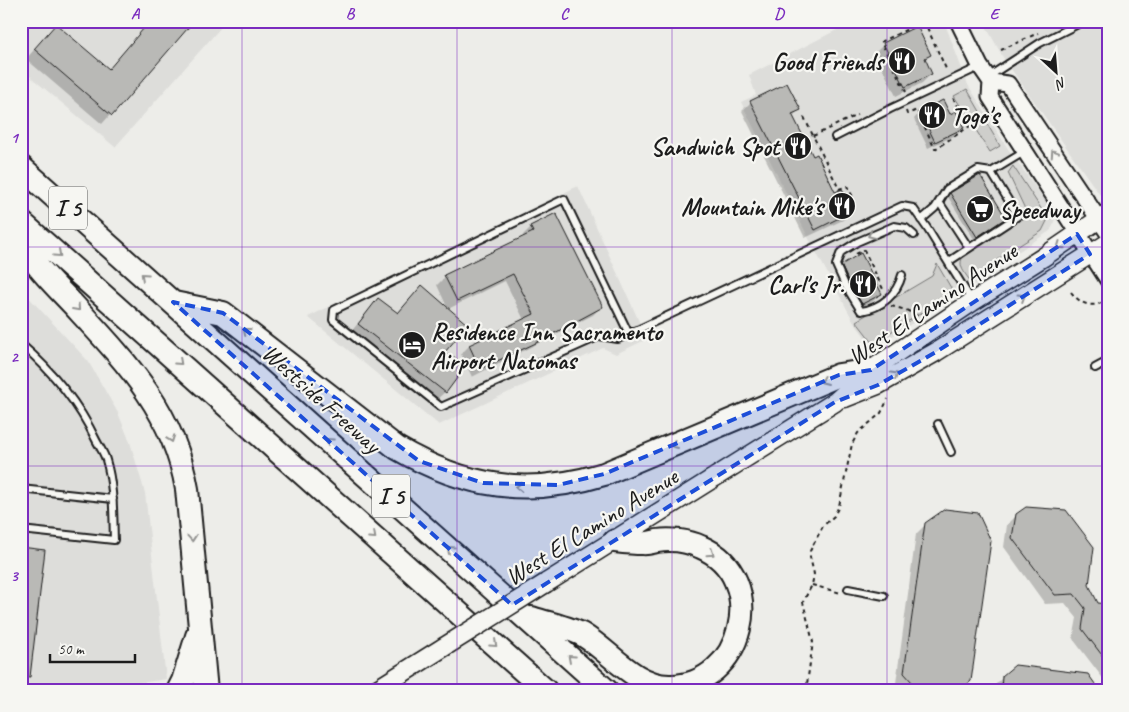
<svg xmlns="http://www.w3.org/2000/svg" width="1129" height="712" font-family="Caveat,sans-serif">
  <rect width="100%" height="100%" fill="#edede9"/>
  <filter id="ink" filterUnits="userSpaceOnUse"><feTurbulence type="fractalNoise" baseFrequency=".02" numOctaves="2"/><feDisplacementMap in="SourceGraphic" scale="10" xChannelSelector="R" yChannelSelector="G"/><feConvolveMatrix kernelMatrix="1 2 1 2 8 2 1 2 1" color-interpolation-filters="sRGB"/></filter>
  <g filter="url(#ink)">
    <path fill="#ddddda" d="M21,21H224L222,26L115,147L21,69Z
      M854,21H944L968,85L1008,149L1052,210L1055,222L1050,231L1001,263L985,278L873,348L854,322L810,241L741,102L756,95L749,75Z
      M983,21H1108V190L1100,195L1004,59Z
      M578,186L647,339L616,354L603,348L439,425L308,317Z
      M21,289L88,361L118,413L130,442L145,493L166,679L88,691L21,690Z"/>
    <path fill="#cececb" stroke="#757574" d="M967,89L1000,146L990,152L954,96Z
      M1013,166L1048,219L1042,231L998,259L982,275L971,282C964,272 956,264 965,254L1025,216V209L1008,173Z
      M937,264L954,293L873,343L856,321L932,276Z"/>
    <path fill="#0003" d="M150,21H193L102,124L26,59L47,35L109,70Z
      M884,44L930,55L924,60L931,74L922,83L896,96L875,53Z
      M751,102L799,110L792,117L812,158L835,194L852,211L843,220L805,238L742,111Z
      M943,102L949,116L963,128L956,135L928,148L914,119L920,112Z
      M951,194L1001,221L974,239L948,197Z
      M531,227L601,307L593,315L472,377L461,354L469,346L524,320L505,281L448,309L437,285L445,277L524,238L523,235Z
      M843,264L880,294L873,301L855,310L843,290L836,271Z
      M422,286L434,363L445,392L436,400L350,333L378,299L397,314Z
      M1017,515L1087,586L1097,604L1108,605V685L1073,639L1077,618L1065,603L1045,604L1004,547L1007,525Z
      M926,524L960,691H903L896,683L916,534Z
      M21,548L29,677L21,684Z
      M1003,677L1099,691H993V687Z"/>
    <path fill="#b9b9b6" stroke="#1c1c1c" d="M150,21H194L112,116L34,49L56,24L109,69Z
      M917,26L931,55L925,58L932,74L905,87L883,43Z
      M787,83L801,110L792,114L813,156L817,154L835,192L842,189L853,211L815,230L750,101Z
      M943,100L950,114L956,111L964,128L935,142L920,111Z
      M980,175L1006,218L977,237L950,193Z
      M556,213L603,307L536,343L480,369L469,345L534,314L513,274L457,301L444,275L533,232L530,226Z
      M861,253L882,294L862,304L849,283L841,265Z
      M422,285L468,325L439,359L450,354L466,366L446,393L358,324L378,298L398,313Z
      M1026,507L1066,510L1094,547L1089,585L1098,603L1108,604V663L1082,629L1085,608L1074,594L1055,595L1012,538L1016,514Z
      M945,509L978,513L991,541L971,681L960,691H920L904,673L925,523Z
      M21,547L45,550L30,677L21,676Z
      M1015,665L1088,674L1100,691H1001L1002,676Z"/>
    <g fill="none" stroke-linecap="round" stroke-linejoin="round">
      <g stroke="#1c1c1c" stroke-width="10">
        <path id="service" d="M731,24L737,21
          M988,77L1040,43L1084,21
          M835,137L890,109L979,67
          M939,202L969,248
          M921,220L935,208L947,189L978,170L991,172L1024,152
          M948,262L1018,216L991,172
          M902,275C897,294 882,308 861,311L845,285L836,265L841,252L857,242L894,226L906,228L914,235
          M629,334L564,199L334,310L333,320L441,407L600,336L618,339L902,206L913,208L927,228L972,301
          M21,344C52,371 78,402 96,440C99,446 104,453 106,460C114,486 113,514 114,540L21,530
          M1095,368L1108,361
          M938,424L951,452
          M21,489L113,499
          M848,589L884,596"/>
      </g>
      <g stroke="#1c1c1c" stroke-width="19">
        <path id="tertiary" d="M958,21L980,66L991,82L990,97L1108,280
          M991,82L1008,84L1108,233"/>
      </g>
      <g stroke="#1c1c1c" stroke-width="21">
        <path id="secondary" d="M845,398L878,385L936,352L1108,243
          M546,583L835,402L871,370L972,302L1042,258L1108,213
          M374,691L444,647"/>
      </g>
      <g stroke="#1c1c1c" stroke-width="26">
        <path id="motorway" d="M21,167L607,691
          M21,222L546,691
          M21,233C25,242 28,253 34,261C47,279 65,295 80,312C130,366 174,414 187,489L206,691
          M174,303L223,313L397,448C465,488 529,497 604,474L839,375L871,370
          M532,618C546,623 571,628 583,635C611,652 633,685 669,686C743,688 771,577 701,547C688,541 671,539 657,541C652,542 647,544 642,543C633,543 624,542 615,541
          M178,691L183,681L197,636"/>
      </g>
      <path stroke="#1c1c1c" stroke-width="2" stroke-dasharray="4 4" stroke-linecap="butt" d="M924,21L947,71
        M1001,50L1038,33
        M906,92L881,42L924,21
        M906,111L907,114L917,110L935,149L970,126L953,98
        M804,117L839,189L847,186L853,197
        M813,136L857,115
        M856,254L864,250L884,291
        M1071,292C1081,305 1093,309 1107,300
        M891,306L906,310L920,317
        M812,585L841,593
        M806,691L813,642L803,602L812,585L814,574L810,557V551L823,526L834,516L839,506L852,444L858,433L881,413L888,399"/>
      <use href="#service" stroke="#f6f6f2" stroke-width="6"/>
      <use href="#tertiary" stroke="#f6f6f2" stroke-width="15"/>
      <use href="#secondary" stroke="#f6f6f2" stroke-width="18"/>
      <use href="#motorway" stroke="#f6f6f2" stroke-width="22"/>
      <g stroke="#1c1c1c" stroke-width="21" stroke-linecap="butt">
        <path id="secondary-bridge" d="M444,647L546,583"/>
      </g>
      <use href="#secondary-bridge" stroke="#f6f6f2" stroke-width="18"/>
    </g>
    <defs><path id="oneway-chevron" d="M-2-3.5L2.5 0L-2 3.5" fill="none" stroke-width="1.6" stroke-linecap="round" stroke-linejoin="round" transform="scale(1.25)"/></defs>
    <g stroke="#949492">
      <use href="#oneway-chevron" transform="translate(1054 153) rotate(-124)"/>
      <use href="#oneway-chevron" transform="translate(871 235) rotate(155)"/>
      <use href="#oneway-chevron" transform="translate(1060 246) rotate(145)"/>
      <use href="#oneway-chevron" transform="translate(58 254) rotate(42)"/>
      <use href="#oneway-chevron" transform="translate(144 276) rotate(-138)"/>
      <use href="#oneway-chevron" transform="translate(1022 297) rotate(-32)"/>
      <use href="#oneway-chevron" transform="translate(77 308) rotate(48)"/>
      <use href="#oneway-chevron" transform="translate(246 331) rotate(-142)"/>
      <use href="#oneway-chevron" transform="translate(179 362) rotate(42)"/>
      <use href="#oneway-chevron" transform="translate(895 375) rotate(-30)"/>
      <use href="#oneway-chevron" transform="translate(824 381) rotate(157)"/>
      <use href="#oneway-chevron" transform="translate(171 439) rotate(70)"/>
      <use href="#oneway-chevron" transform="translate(329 441) rotate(-138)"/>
      <use href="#oneway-chevron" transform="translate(674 445) rotate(157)"/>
      <use href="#oneway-chevron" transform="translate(519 487) rotate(-178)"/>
      <use href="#oneway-chevron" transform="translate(373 536) rotate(42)"/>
      <use href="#oneway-chevron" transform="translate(192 538) rotate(85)"/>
      <use href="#oneway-chevron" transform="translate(450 549) rotate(-138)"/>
      <use href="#oneway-chevron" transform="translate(711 553) rotate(34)"/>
      <use href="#oneway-chevron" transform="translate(494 644) rotate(42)"/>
      <use href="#oneway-chevron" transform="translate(571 658) rotate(-138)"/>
    </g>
  </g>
  <path fill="#1d4ed8" fill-opacity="0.2" stroke="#1d4ed8" stroke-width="4" stroke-dasharray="10 6" stroke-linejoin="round" d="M1077,234L1090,254L936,352L878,385L835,402L512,605L173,302L223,313L419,461L483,483L558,485L604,474L839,375L871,370Z"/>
  <path fill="none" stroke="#7b2cbf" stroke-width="1" stroke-opacity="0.55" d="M242,21V691M457,21V691M672,21V691M887,21V691M21,247H1108M21,466H1108"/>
  <defs>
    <g id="restaurant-disc" transform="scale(1.4375)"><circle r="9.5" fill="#1c1c1c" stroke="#f6f6f2"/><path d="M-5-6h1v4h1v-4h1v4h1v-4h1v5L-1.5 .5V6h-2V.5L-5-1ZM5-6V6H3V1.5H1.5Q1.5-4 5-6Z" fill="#fff"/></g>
    <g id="supermarket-disc" transform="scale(1.4375)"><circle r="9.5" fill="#1c1c1c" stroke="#f6f6f2"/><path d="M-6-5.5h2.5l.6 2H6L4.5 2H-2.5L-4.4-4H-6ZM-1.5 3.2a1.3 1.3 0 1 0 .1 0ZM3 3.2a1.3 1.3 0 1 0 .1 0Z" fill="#fff"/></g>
    <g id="hotel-disc" transform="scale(1.4375)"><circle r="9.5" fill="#1c1c1c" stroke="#f6f6f2"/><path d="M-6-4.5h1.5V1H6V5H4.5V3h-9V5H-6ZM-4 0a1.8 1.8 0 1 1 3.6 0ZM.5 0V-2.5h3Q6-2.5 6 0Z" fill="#fff"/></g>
  </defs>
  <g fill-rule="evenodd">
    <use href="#restaurant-disc" x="902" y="61"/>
    <use href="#restaurant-disc" x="932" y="115"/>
    <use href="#restaurant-disc" x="798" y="146"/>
    <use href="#restaurant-disc" x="842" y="206"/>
    <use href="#supermarket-disc" x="980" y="209"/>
    <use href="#restaurant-disc" x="863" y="284"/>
    <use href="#hotel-disc" x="412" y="345"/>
  </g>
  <g text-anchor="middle" stroke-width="4.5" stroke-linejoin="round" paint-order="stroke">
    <g fill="#f6f6f2" stroke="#5d5d5c" stroke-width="1">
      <rect x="49" y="186.5" width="38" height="43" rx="4"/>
      <rect x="372" y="474.5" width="38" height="43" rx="4"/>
    </g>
    <g font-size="24" font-weight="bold" fill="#1c1c1c">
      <text x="68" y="216">I 5</text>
      <text x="391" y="504">I 5</text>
    </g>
    <g font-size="25" font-weight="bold" fill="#1c1c1c" stroke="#f6f6f2" text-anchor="end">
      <text x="883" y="70">Good Friends</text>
      <text x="951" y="124" text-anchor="start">Togo's</text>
      <text x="779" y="155">Sandwich Spot</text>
      <text x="823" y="215">Mountain Mike's</text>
      <text x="999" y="218" text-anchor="start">Speedway</text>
      <text x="844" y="293">Carl's Jr.</text>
      <text x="431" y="340" text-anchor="start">Residence Inn Sacramento<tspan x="431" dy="29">Airport Natomas</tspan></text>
    </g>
    <g font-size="25" fill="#1c1c1c" stroke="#f6f6f2">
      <text transform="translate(932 303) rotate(-34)" y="9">West El Camino Avenue</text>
      <text transform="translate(322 398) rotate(42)" y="9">Westside Freeway</text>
      <text transform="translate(591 526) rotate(-32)" y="9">West El Camino Avenue</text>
    </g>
  </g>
  <rect width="1129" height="712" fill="none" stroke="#f6f6f2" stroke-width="55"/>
  <g transform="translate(1056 72) rotate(154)" stroke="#f6f6f2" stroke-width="4" paint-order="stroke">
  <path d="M0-4L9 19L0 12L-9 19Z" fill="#1c1c1c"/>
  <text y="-8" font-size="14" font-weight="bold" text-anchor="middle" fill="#1c1c1c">N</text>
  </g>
  <path d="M50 654v8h85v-8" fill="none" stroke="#1c1c1c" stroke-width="2.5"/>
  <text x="58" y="654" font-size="15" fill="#1c1c1c" stroke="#f6f6f2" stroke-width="4" paint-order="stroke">50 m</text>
  <rect x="28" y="28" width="1074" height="656" fill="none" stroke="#7b2cbf" stroke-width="2"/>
  <g font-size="16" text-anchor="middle" font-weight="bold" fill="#7b2cbf">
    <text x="135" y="19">A</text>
    <text x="350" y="19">B</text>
    <text x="564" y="19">C</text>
    <text x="779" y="19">D</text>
    <text x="994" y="19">E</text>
    <text x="14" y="143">1</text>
    <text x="14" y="362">2</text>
    <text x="14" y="581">3</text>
  </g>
</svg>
